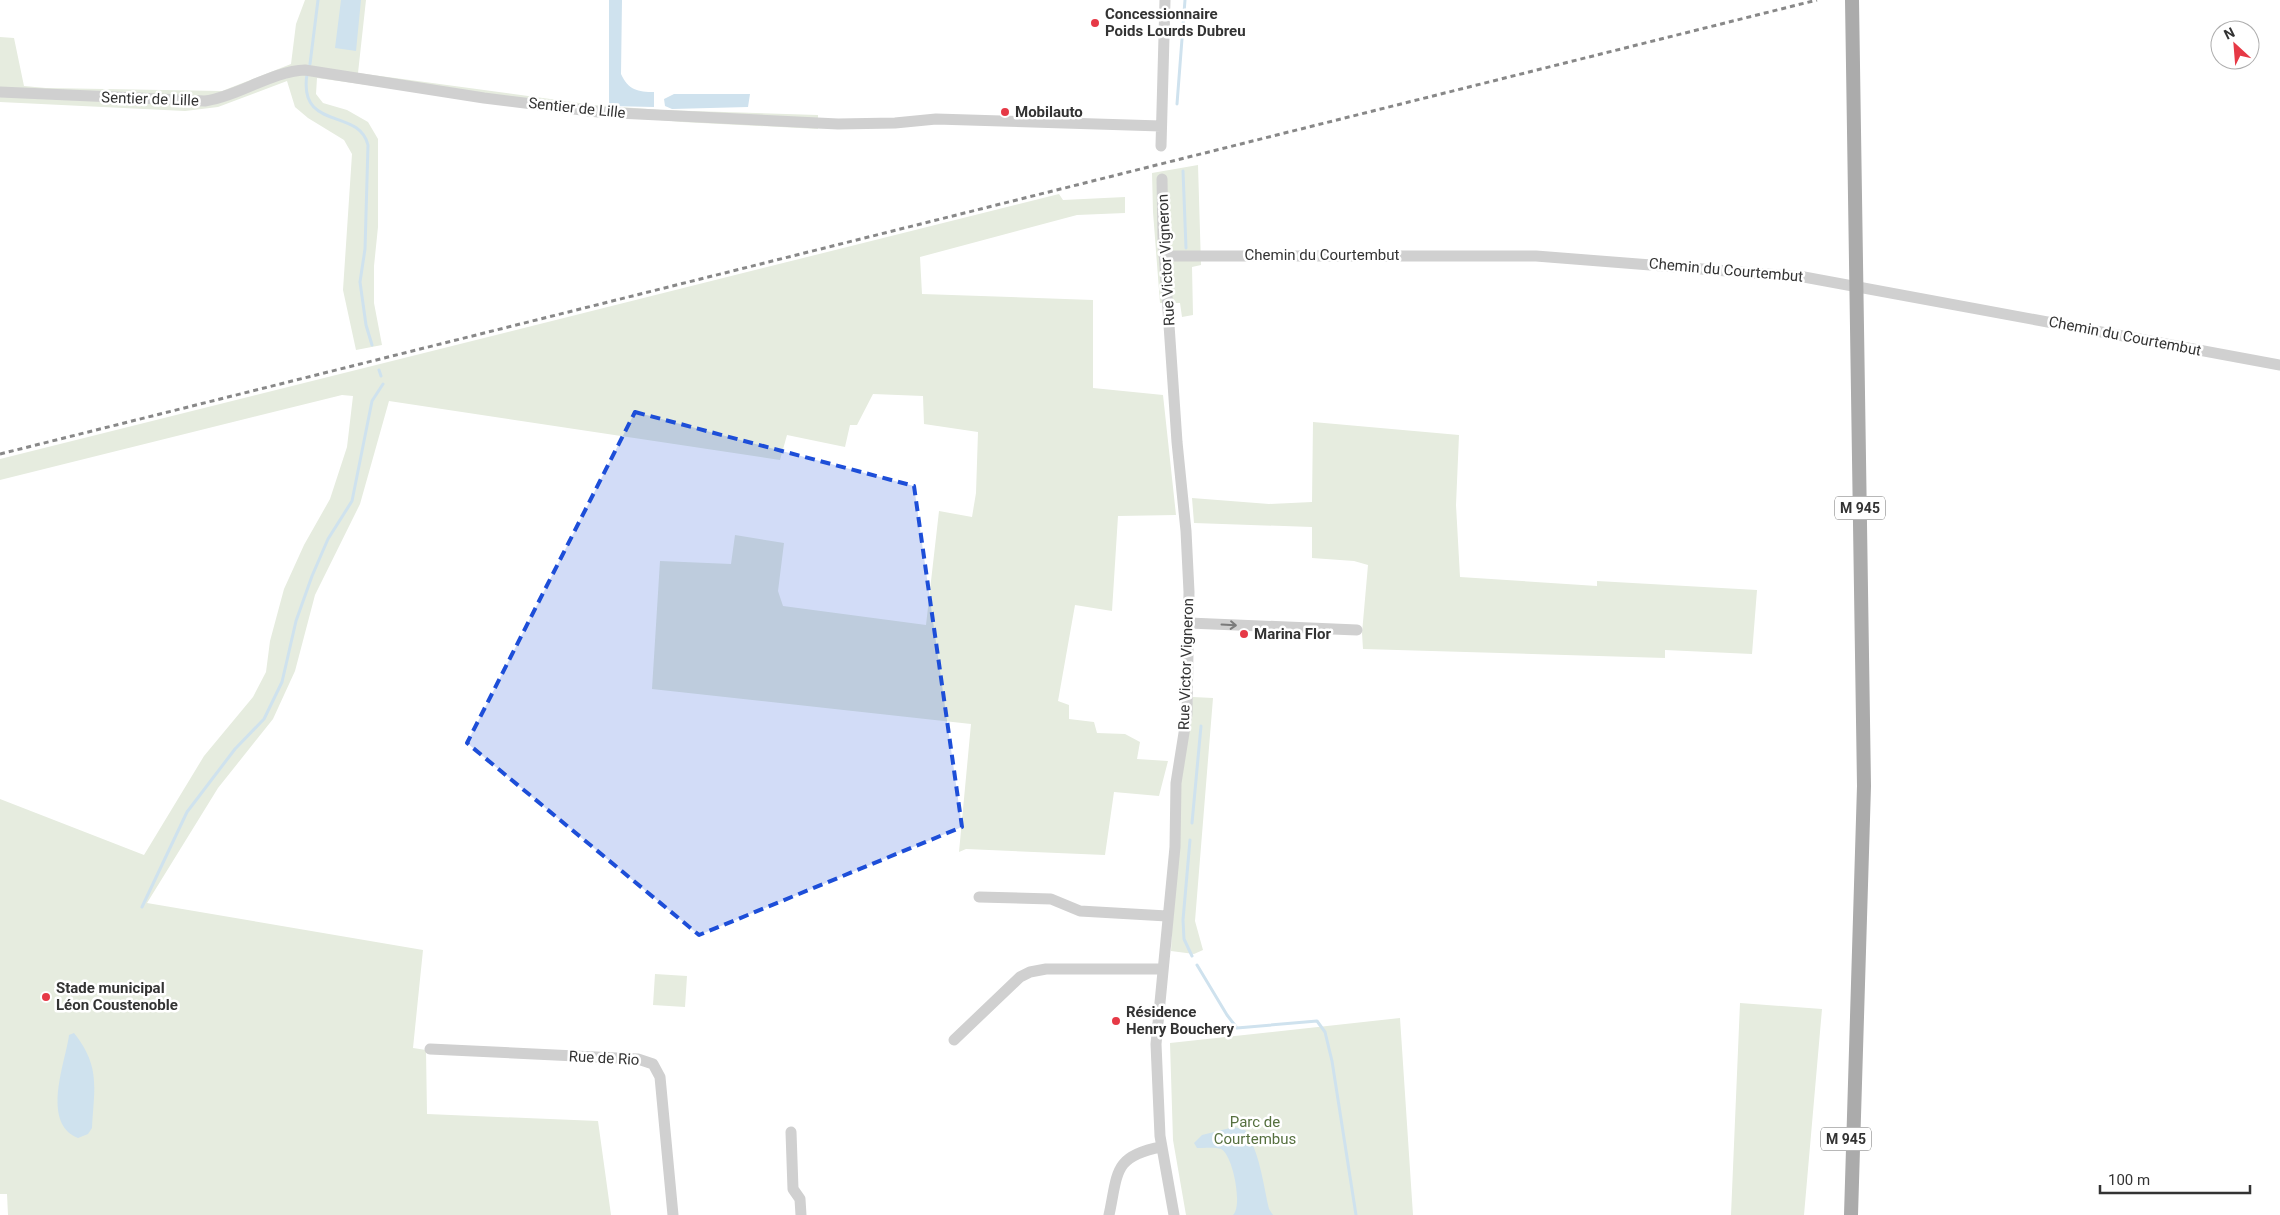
<svg xmlns="http://www.w3.org/2000/svg" width="2280" height="1215" font-family="Roboto,sans-serif">
  <rect width="100%" height="100%" fill="#fff"/>
  <path fill="#e6ecdf" d="M305,0H366L358,73L594,105L661,110L818,115V129L682,122L540,109L317,78L316,94L323,103L347,110L368,122L378,139V227L374,266V303L382,345L356,350L343,290L352,154L344,140L308,118L295,107L287,81L218,107L185,111L0,102V37L14,38L24,86L46,88L222,91L291,64L296,24Z
    M1198,165L1201,265L1192,267L1193,315L1182,317L1180,303H1160L1153,212L1152,173Z
    M1059,194L1063,200L1125,197V213L1077,215L920,257L922,294L1093,300V388L1163,395L1176,515L1118,516L1112,611L1075,605L1058,701L1069,705V719L1094,722L1097,733L1125,734L1140,742L1137,759L1168,761L1159,796L1114,792L1105,855L966,849L959,852L971,724L652,689L660,561L731,564L735,535L784,543L778,591L783,606L926,625L939,511L972,517L976,493L978,432L924,424L923,396L873,394L857,425H850L845,447L787,435L780,460L389,401L360,504L315,595L295,671L273,719L218,788L147,903L423,950L413,1048L426,1050L427,1114L598,1121L611,1215H8L7,1194H0V799L144,855L204,756L253,697L266,672L270,641L284,589L304,545L330,499L347,447L353,396L342,395L0,480V459Z
    M1313,422L1459,435L1456,505L1460,577L1597,586V581L1757,590L1752,654L1665,650V658L1363,649L1362,633L1368,565L1354,561L1312,558V527L1194,523L1192,498L1269,504L1312,502Z
    M1193,697L1213,698L1195,921L1203,950L1194,954L1171,951L1178,801Z
    M655,974L687,976L685,1007L653,1005Z
    M1740,1003L1822,1009L1804,1215H1731Z
    M1400,1018L1413,1215H1186L1173,1140L1170,1043Z"/>
  <path fill="#cfe2ee" d="M341,0H361L356,51L335,48Z
    M609,0H622L621,74C628,90 638,92 654,92V107L609,106Z
    M674,94H750L748,107L672,109L665,106L664,99Z
    M74,1033C101,1067 94,1088 92,1128L88,1134L78,1138C40,1123 66,1061 69,1035Z
    M1234,1127L1245,1130C1260,1153 1263,1183 1269,1209L1273,1215H1233C1243,1206 1233,1155 1221,1149C1215,1147 1204,1148 1197,1148L1194,1143L1202,1135Z"/>
  <g fill="none" stroke-linecap="round" stroke-linejoin="round">
    <path stroke="#cfe2ee" stroke-width="3" d="M310,64L318,0
      M307,74C298,132 359,107 368,145L365,249L360,282L366,325L372,345
      M1177,104L1185,0
      M1183,171L1186,248
      M379,370L381,376
      M1192,823L1201,726
      M1190,840L1183,920L1184,939L1192,956
      M142,907L187,812L235,749L264,719L282,682L296,621L312,576L328,539L352,501L372,401L383,384
      M1197,965L1227,1015L1237,1028L1317,1021L1325,1032L1332,1061L1356,1215"/>
    <path stroke="#d0d0d0" stroke-width="11" d="M0,92L205,101C239,96 272,71 305,70L484,98L598,112L838,124L895,123L936,119L1161,126
      M1161,146L1165,0
      M1162,179L1163,237L1177,442L1186,531L1189,592L1187,714L1176,783L1175,847L1156,1044L1160,1136L1174,1215
      M1164,256H1536L1804,277L2280,365
      M1189,623L1357,630
      M979,897L1051,899L1080,911L1167,916
      M954,1040L1020,977L1030,972L1046,969H1162
      M430,1049L638,1059L653,1064L660,1077L673,1215
      M791,1132L793,1189L800,1199L801,1215
      M1109,1215C1118,1173 1113,1156 1161,1147"/>
    <path stroke="#ababab" stroke-width="14" d="M1851,1215L1864,786L1852,0"/>
    <path stroke="#888" stroke-width="3" stroke-dasharray="5 4" stroke-linecap="butt" d="M0,454L1817,0"/>
  </g>
  <defs><path id="oneway-shaft" d="M-6 0H5M1.5-3L5.5 0L1.5 3" fill="none" stroke-width="1.6" stroke-linecap="round" stroke-linejoin="round" transform="scale(1.25)"/></defs>
  <use stroke="#7a7a7a" href="#oneway-shaft" transform="translate(1229 625) rotate(3)"/>
  <path fill="#1d4ed8" fill-opacity="0.2" stroke="#1d4ed8" stroke-width="4" stroke-dasharray="10 6" stroke-linejoin="round" d="M635,412L914,486L962,827L699,935L467,743Z"/>
  <g fill="#e63946" stroke="#fff" stroke-width="2">
    <circle cx="1095" cy="23" r="5"/>
    <circle cx="1005" cy="112" r="5"/>
    <circle cx="1244" cy="634" r="5"/>
    <circle cx="46" cy="997" r="5"/>
    <circle cx="1116" cy="1021" r="5"/>
  </g>
  <g text-anchor="middle" stroke-width="5" stroke-linejoin="round" paint-order="stroke">
    <g fill="#fff" stroke="#707070" stroke-width="1">
      <rect x="1835" y="496.5" width="50" height="23" rx="4"/>
      <rect x="1821" y="1127.5" width="50" height="23" rx="4"/>
    </g>
    <g font-size="14" font-weight="bold" fill="#333">
      <text x="1860" y="513">M 945</text>
      <text x="1846" y="1144">M 945</text>
    </g>
    <g font-size="15" font-weight="bold" fill="#333" stroke="#fff" text-anchor="start">
      <text x="1105" y="19">Concessionnaire<tspan x="1105" dy="17">Poids Lourds Dubreu</tspan></text>
      <text x="1015" y="117">Mobilauto</text>
      <text x="1254" y="639">Marina Flor</text>
      <text x="56" y="993">Stade municipal<tspan x="56" dy="17">Léon Coustenoble</tspan></text>
      <text x="1126" y="1017">Résidence<tspan x="1126" dy="17">Henry Bouchery</tspan></text>
    </g>
    <g font-size="15" fill="#333" stroke="#fff">
      <text transform="translate(150 99) rotate(2)" y="5">Sentier de Lille</text>
      <text transform="translate(577 108) rotate(6)" y="5">Sentier de Lille</text>
      <text x="1322" y="260">Chemin du Courtembut</text>
      <text transform="translate(1166 260) rotate(-93)" y="5">Rue Victor Vigneron</text>
      <text transform="translate(1726 270) rotate(5)" y="5">Chemin du Courtembut</text>
      <text transform="translate(2125 336) rotate(11)" y="5">Chemin du Courtembut</text>
      <text transform="translate(1186 664) rotate(-88)" y="5">Rue Victor Vigneron</text>
      <text transform="translate(604 1058) rotate(3)" y="5">Rue de Rio</text>
    </g>
    <g font-size="15" fill="#56703f" stroke="#fff">
      <text x="1255" y="1127">Parc de<tspan x="1255" dy="17">Courtembus</tspan></text>
    </g>
  </g>
  <g transform="translate(2235 45) rotate(334)"><circle r="24" fill="#ffffff" stroke="#adadad"/>
  <path d="M0-4L9 19L0 12L-9 19Z" fill="#e63946"/>
  <text y="-8" font-size="14" font-weight="bold" text-anchor="middle" fill="#333333">N</text>
  </g>
  <path d="M2100 1185v8h150v-8" fill="none" stroke="#333333" stroke-width="2.5"/>
  <text x="2108" y="1185" font-size="15" fill="#333333" stroke="#ffffff" stroke-width="4" paint-order="stroke">100 m</text>
</svg>
